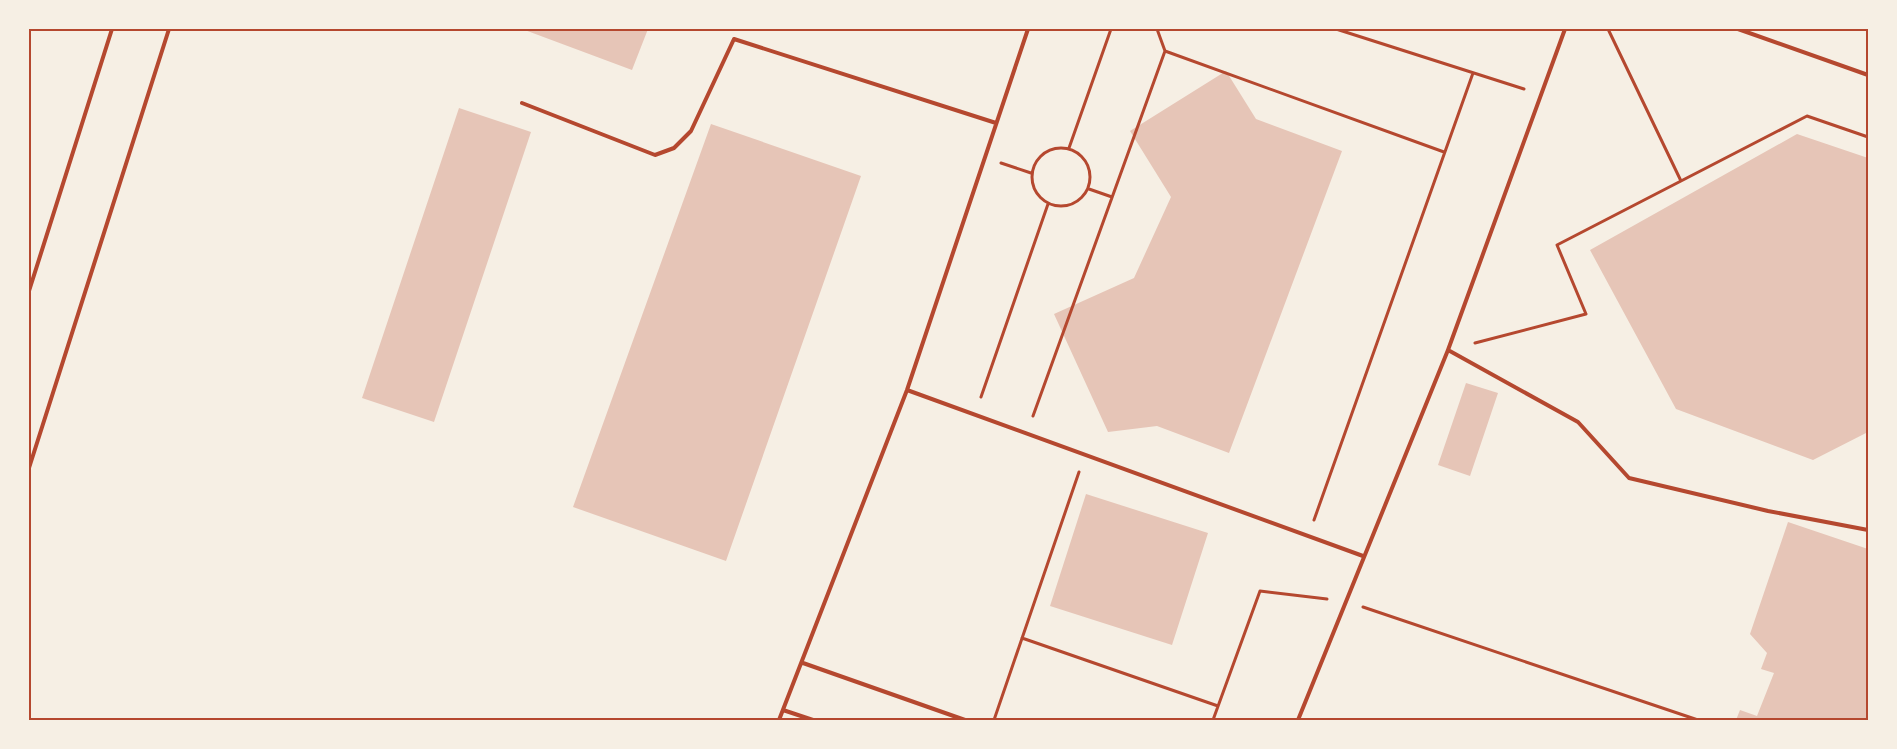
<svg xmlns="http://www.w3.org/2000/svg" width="1897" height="749" font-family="'Exo 2',sans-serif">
  <rect width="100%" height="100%" fill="#f6efe4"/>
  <path fill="#e6c5b7" d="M522,29H648L632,70Z
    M1226,71L1256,119L1342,151L1229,453L1157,426L1108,432L1054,314L1134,278L1171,197L1130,131Z
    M459,108L531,132L434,422L362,398Z
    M711,124L861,176L726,561L573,507Z
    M1797,134L1868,158V432L1813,460L1676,409L1590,250Z
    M1466,383L1498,393L1470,476L1438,465Z
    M1086,494L1208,533L1172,645L1050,606Z
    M1788,522L1868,549V720H1736L1740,710L1757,716L1774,673L1761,669L1767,653L1750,634Z"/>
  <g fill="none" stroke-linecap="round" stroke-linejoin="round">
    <path stroke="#b5482f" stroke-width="3" d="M1336,29L1524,89
      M1608,29L1681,181
      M1165,51L1444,152
      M1032 177a29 29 0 1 1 58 0a29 29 0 1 1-58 0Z
      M1069,148L1111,29
      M1001,163L1031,173
      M1089,189L1112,197
      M1475,343L1586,314L1557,245L1807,116L1868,137
      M981,397L1048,204
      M1033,416L1165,51L1157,29
      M1314,520L1473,73
      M1363,607L1698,720
      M1022,638L1218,706
      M994,720L1079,472
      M1213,720L1260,591L1327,599"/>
    <path stroke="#b5482f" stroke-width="4" d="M1738,29L1868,75
      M522,103L655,155L674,148L691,131L734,39L996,123
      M29,291L112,29
      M1448,350L1578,422L1629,478L1768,511L1868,530
      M907,390L1363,556
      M29,468L169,29
      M803,663L965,720
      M783,710L813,720
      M779,720L907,390L1028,29
      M1298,720L1448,350L1565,29"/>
  </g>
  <rect width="1897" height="749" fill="none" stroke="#f6efe4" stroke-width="60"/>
  <rect x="30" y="30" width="1837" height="689" fill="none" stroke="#b5482f" stroke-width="2"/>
</svg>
